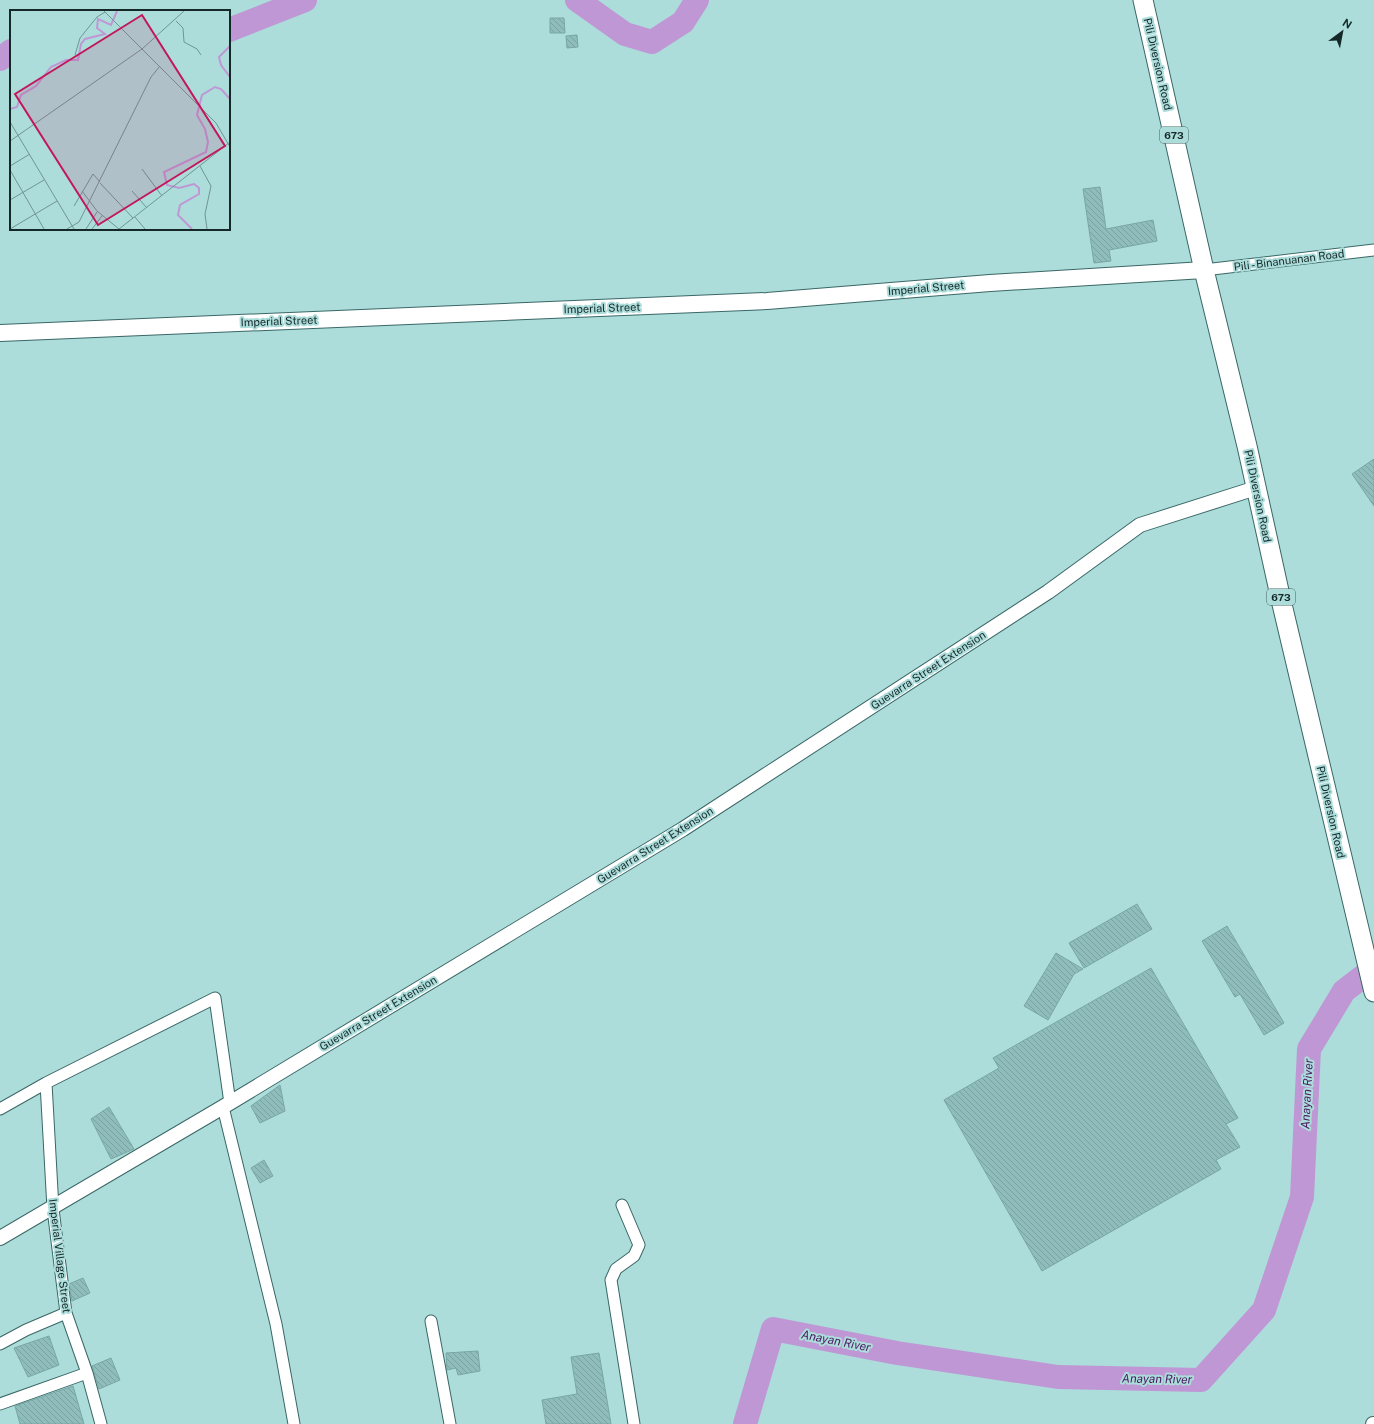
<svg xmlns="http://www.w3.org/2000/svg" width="1374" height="1424" font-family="'Public Sans',sans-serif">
  <defs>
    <pattern id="building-back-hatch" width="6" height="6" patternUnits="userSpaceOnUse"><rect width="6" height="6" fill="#8ebdbc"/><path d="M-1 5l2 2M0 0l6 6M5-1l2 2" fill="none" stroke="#7aa2a2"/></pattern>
  </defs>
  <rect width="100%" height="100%" fill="#acdddb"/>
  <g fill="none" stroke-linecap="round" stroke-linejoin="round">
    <path stroke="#bf97d4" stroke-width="24" d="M577,0L625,34L652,42L683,22L697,0
      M229,30L305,0
      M0,59L11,51
      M745,1424L773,1329L897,1353L1058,1377L1201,1380L1264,1310L1302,1197L1309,1049L1344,991L1374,968"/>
  </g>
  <path fill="url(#building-back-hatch)" stroke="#78a7a5" d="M550,18H564L565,33H550Z
    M577,35L578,47L567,48L566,36Z
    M1100,187L1106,229L1153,220L1157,241L1109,250L1111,261L1094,263L1083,189Z
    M1374,459V506L1352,474Z
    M1137,904L1152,929L1084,968L1069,943Z
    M1227,926L1284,1023L1264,1035L1240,994L1235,997L1202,941Z
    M1056,953L1083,969L1074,974L1048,1020L1024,1006Z
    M1151,968L1238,1118L1226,1124L1240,1147L1216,1160L1221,1169L1042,1271L944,1100L999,1068L993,1058Z
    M280,1085L285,1111L260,1123L251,1106Z
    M109,1107L134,1149L111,1159L91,1119Z
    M264,1160L273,1176L260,1183L251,1168Z
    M83,1278L90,1293L72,1301L69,1284Z
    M49,1336L59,1365L28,1377L14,1348Z
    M478,1351L480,1371L458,1375L456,1368L447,1370L446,1353Z
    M599,1353L611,1424H546L542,1400L577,1394L571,1357Z
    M111,1358L120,1380L99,1389L92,1366Z
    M73,1386L84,1424H20L15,1406Z"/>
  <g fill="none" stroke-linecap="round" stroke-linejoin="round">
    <g stroke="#3a6766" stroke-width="13">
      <path id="minor" d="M1204,270L1374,250
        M46,1083L53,1209L66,1313L87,1373L101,1424
        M223,1107L276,1324L294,1424
        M0,1109L46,1083L215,998L230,1103
        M622,1205L639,1245L634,1256L616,1269L611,1280L634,1424
        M431,1321L450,1424
        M0,1344L26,1330L66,1313
        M0,1404L87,1373"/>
    </g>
    <g stroke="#3a6766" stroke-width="16">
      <path id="tertiary" d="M0,1238L223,1107L683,829L1048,592L1140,525L1256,488
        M1373,1424H1374"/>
    </g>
    <g stroke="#3a6766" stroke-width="18">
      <path id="secondary" d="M0,333L767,301L990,283L1204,270"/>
    </g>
    <g stroke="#3a6766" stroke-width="21">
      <path id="trunk" d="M1143,0L1204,270L1247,446L1281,600L1374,992"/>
    </g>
    <use href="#minor" stroke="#fff" stroke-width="11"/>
    <use href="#tertiary" stroke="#fff" stroke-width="14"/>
    <use href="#secondary" stroke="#fff" stroke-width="16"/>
    <use href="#trunk" stroke="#fff" stroke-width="19"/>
  </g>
  <g text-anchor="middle" stroke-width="4" stroke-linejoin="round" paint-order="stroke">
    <g fill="#acdddb" stroke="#425e5e" stroke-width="1">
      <rect x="1160" y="127" width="28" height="16" rx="3"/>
      <rect x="1267" y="589" width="28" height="16" rx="3"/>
    </g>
    <g font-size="10" font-weight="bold" fill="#152828">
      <text x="1174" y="139">673</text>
      <text x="1281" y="601">673</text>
    </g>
    <g font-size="11" fill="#152828" stroke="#acdddb">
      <text transform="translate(1158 64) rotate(77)" y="4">Pili Diversion Road</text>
      <text transform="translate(1289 260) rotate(-7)" y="4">Pili - Binanuanan Road</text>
      <text transform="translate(926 288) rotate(-5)" y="4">Imperial Street</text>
      <text transform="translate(602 308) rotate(-2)" y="4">Imperial Street</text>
      <text transform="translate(279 321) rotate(-2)" y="4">Imperial Street</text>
      <text transform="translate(1258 496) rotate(78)" y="4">Pili Diversion Road</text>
      <text transform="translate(928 670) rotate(-33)" y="4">Guevarra Street Extension</text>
      <text transform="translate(1331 812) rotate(77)" y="4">Pili Diversion Road</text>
      <text transform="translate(655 845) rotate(-32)" y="4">Guevarra Street Extension</text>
      <text transform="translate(378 1013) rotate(-31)" y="4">Guevarra Street Extension</text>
      <text transform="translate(60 1256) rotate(83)" y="4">Imperial Village Street</text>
    </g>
    <g font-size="12" font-style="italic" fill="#4b1760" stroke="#acdddb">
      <text transform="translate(1307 1094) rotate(-87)" y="4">Anayan River</text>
      <text transform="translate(836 1341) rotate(11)" y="4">Anayan River</text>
      <text transform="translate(1157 1379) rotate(1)" y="4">Anayan River</text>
    </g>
  </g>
  <g transform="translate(10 10)">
    <rect width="220" height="220" fill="#acdddb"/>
    <path fill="none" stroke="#bf97d4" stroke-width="2" d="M220,36L209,47L211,55L220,67M0,99L7,97L11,85L26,76L41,57L56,50H68L71,34L75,29L95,24L87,18L88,9L101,15L107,1M182,219L168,205L170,195L189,184V178L184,174L169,178L157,175L154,162L196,142L198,132L195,119L187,105L192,85L205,77L211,79L220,89"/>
    <path fill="none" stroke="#709593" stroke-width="1" d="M94,1L206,113L220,137M166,11L173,18L174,32L187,39L191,45M132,39L174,1M65,45L70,28L87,7L95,2M0,112L64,219M0,131L132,39M0,156L20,144M190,156L201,176L195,204L197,219M132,159L152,186M0,160L34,219M90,173L123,208M72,181L87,201L109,219L220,132M122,181L137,198M0,190L34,170M64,196L83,164L90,172M125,207L135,219M0,219L47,191M57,219L69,212L141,67L150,56M76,219L87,202M82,219L92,206"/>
    <path fill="#c2185b" fill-opacity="0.15" stroke="#c2185b" stroke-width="2" d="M132,5L215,136L88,215L5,84Z"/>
    <rect width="220" height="220" fill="none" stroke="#152828" stroke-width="2"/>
  </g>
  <g transform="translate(1342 32) rotate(32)" stroke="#acdddb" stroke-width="3" paint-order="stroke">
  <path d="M0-3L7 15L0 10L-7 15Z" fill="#152828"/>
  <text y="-6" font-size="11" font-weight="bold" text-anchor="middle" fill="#152828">N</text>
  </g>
</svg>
